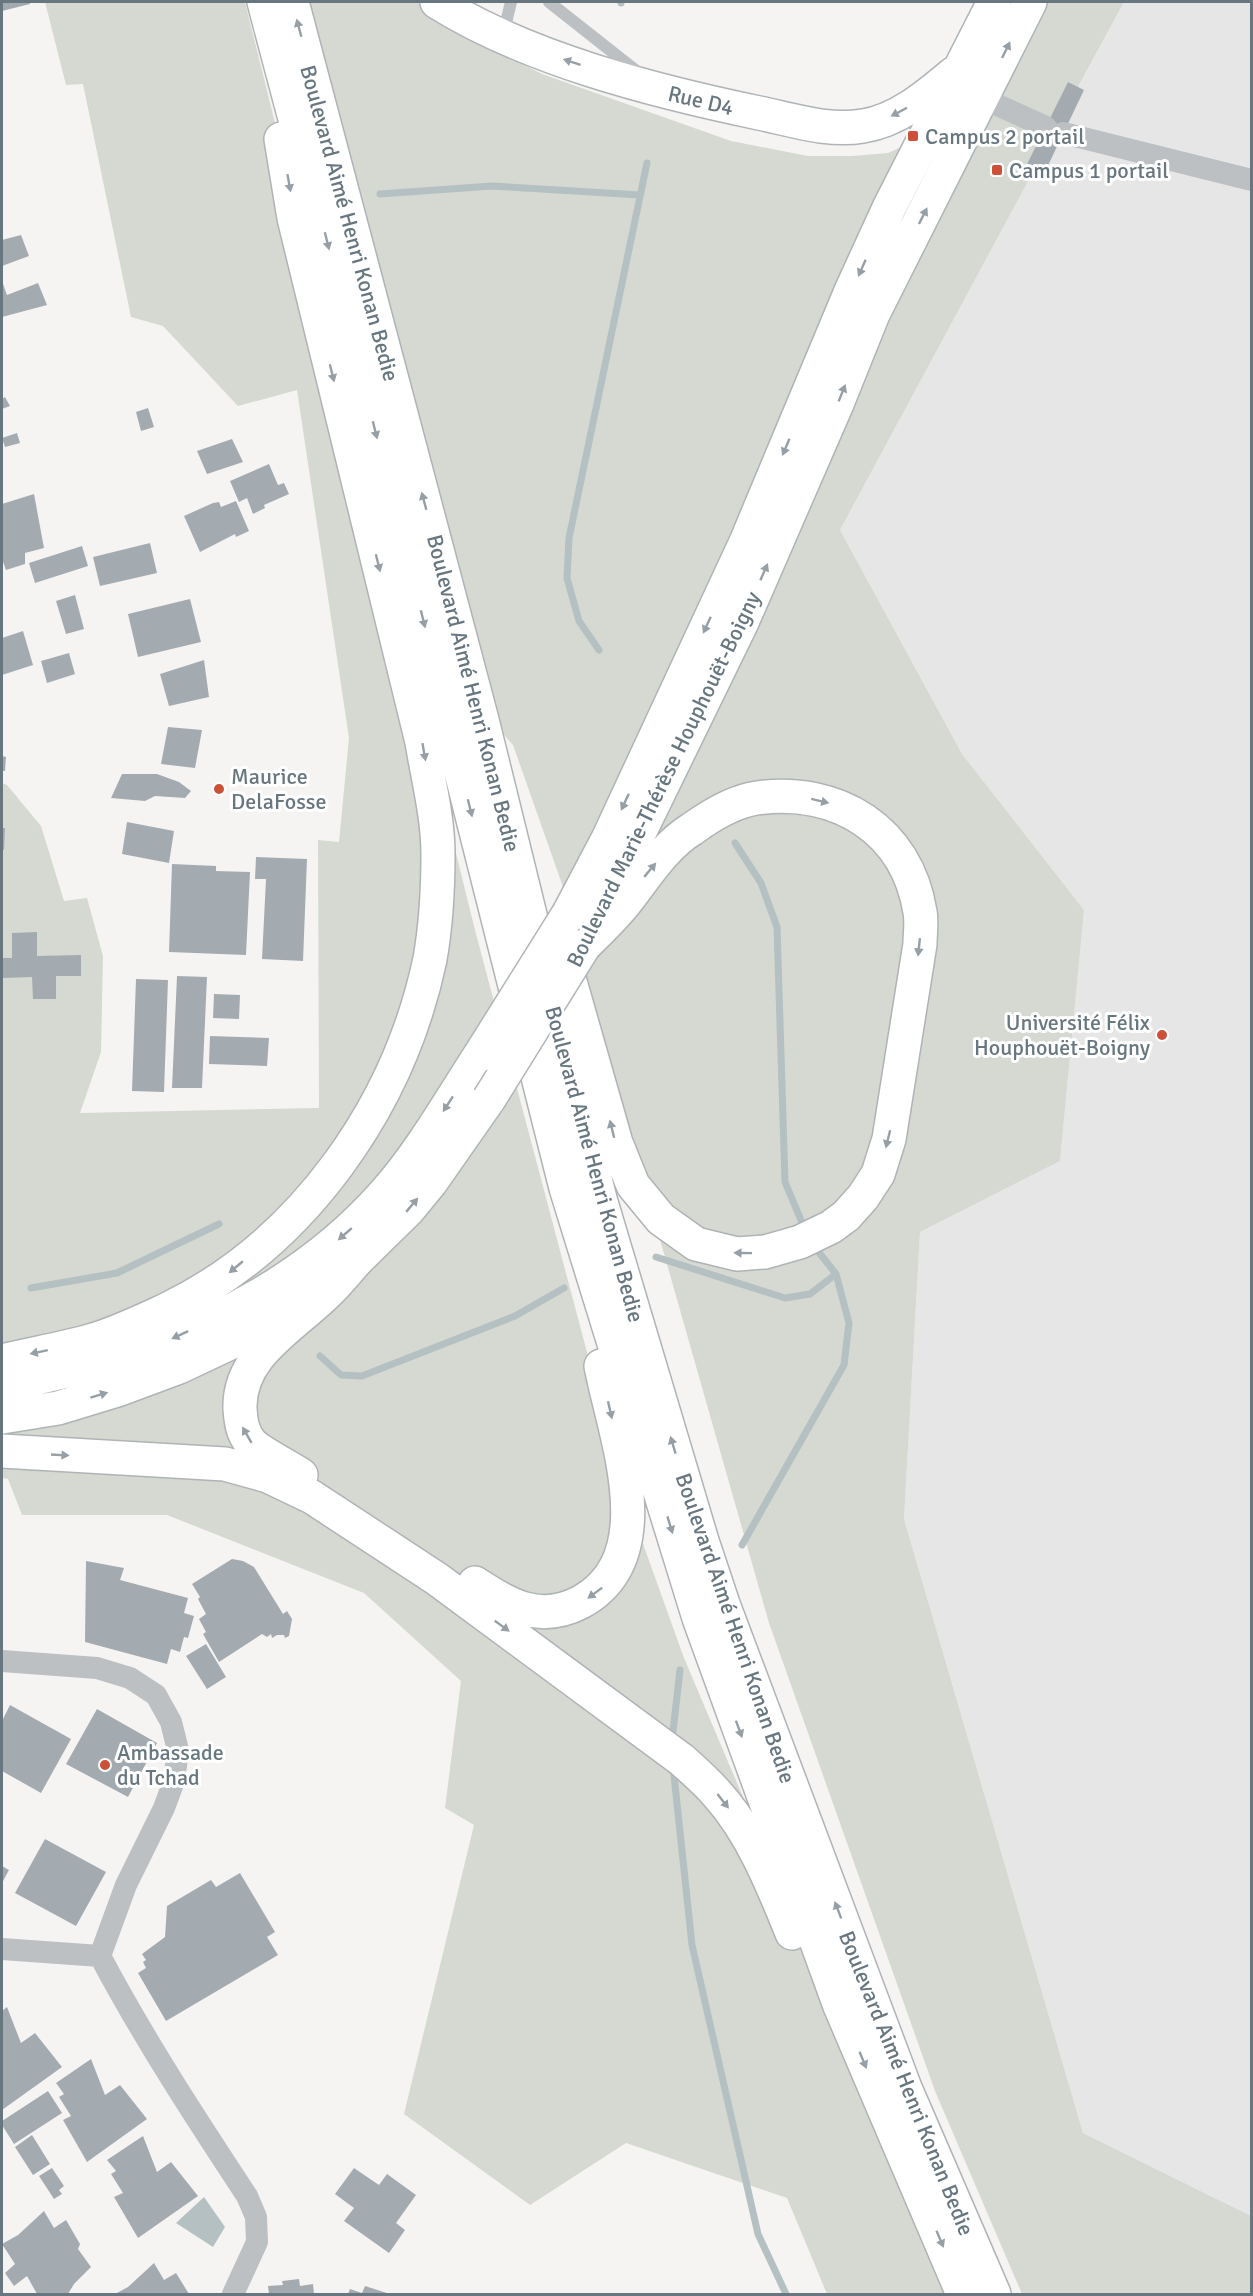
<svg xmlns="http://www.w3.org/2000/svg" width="1253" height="2296" font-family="Signika,sans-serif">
  <rect width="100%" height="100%" fill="#f5f4f2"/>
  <path fill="#e5e6e5" d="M1124,2H1251V2216L1083,2133L904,1519L920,1232L1060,1161L1084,910L962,754L840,530L1033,172L1025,168L1068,82L1079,86Z"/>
  <path fill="#d5d9d1" d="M45,2H245L475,930L623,1488L684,1658L954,2294H827L787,2198L626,2143L530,2205L404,2114L474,1825L445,1808L461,1681L364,1593L167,1515H22L8,1479L2,1478V783L7,785L41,826L64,901L87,898L103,956L101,1052L80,1113L319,1108L318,840L339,842L349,738L297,390L238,406L163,326L131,317L83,84L66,85Z
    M302,2H417L469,37L542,74L731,141L808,156H852L888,153L926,136L1009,2H1124L1078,87L1068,82L1025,168L1033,172L840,530L962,754L1084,910L1060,1161L920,1232L904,1519L1083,2133L1251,2216V2294H1022L935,2091L769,1623L622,1106L562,884L513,745L497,727Z"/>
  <path fill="#b5c0c3" d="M204,2197L225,2227L213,2247L176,2223Z"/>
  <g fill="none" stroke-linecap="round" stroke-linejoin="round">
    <path stroke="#b5c0c3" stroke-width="7" d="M621,2V3
      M380,194L492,186L640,195
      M599,650L579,621L567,578L569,538L647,163
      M735,843L761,883L777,927L785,1182L803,1225
      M656,1257L785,1298L810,1294L836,1274
      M31,1288L117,1273L219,1224
      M320,1356L341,1375L362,1376L515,1316L564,1288
      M742,1545L844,1365L849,1323L836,1274L813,1245
      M672,1740L680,1670
      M673,1766L692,1945L758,2234L786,2294"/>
  </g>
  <path fill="#a4abb0" d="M2,2H30V4L2,11Z
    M1068,82L1084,90L1043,176L1025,168Z
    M21,235L29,256L2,266V240Z
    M2,281L7,295L38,283L47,305L2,317Z
    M5,397L10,406L2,409V399Z
    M148,408L154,427L141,431L136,412Z
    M17,433L20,443L5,447L2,438Z
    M232,439L243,462L207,474L197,451Z
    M269,464L278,485L284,483L289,494L264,505L265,508L253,514L247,498L239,502L230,481Z
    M34,494L44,548L25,553V564L6,570L2,559V504Z
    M236,501L249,531L236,537L235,534L200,552L184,516L213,503L219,502L221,507Z
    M150,543L157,573L100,586L93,557Z
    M82,546L88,566L35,583L29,563Z
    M75,595L84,629L66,634L56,601Z
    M190,599L201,642L138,657L128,614Z
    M23,631L33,665L2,675V638Z
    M69,653L75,674L47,683L41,661Z
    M204,660L209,697L169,706L160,674Z
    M168,727L202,730L195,768L161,764Z
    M2,756L6,757L5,771H2Z
    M122,774H157L179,782L191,791L185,798L155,796L145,801L111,798Z
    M127,822L174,831L169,863L122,854Z
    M2,828H5L4,850H2Z
    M256,857L307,859L303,961L262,959L266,879H255Z
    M172,864L216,866V871L250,872L246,955L169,952Z
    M37,932V956L81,955V976H56V999H33L32,977L2,978V958H12V933Z
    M177,976L207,977L202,1088H172Z
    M136,979L168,980L164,1092L132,1091Z
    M214,994L240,995L239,1019L213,1018Z
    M210,1036L269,1038L267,1066L209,1064Z
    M232,1559L243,1561L254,1567L283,1614L287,1611L292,1619L289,1636L285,1638L284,1635H277L272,1638L271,1634L267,1637L262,1634L219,1662L203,1634L206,1632L199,1619L206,1614L198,1599L200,1597L192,1584Z
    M86,1561L124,1568L120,1580L188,1598L184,1613L194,1616L188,1638L184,1637L180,1652L171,1649L167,1664L85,1642Z
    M206,1644L226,1677L207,1689L186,1656Z
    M10,1705L71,1739L41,1793L2,1771V1721Z
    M97,1709L157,1743L128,1797L66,1764Z
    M45,1839L106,1872L76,1926L15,1893Z
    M2,1866L9,1870L2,1883Z
    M240,1873L275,1932L267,1937L278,1955L166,2021L138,1973L146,1968L143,1962L146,1960L142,1954L165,1937L167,1906L211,1880L216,1887Z
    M7,2007L21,2043L35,2033L62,2067L2,2110V2011Z
    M91,2059L105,2095L120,2085L147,2119L87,2162L63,2120L71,2116L59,2097L64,2094L56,2083Z
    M48,2091L62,2113L14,2144L2,2125V2121Z
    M32,2135L50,2164L33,2175L15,2147Z
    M143,2136L157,2172L171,2162L198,2196L138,2238L114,2197L123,2193L111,2174L116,2171L107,2160Z
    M52,2168L64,2186L59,2190L62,2194L54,2199L39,2176Z
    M354,2168L379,2185L387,2174L416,2195L396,2223L405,2230L389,2253L344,2221L354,2208L335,2194Z
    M44,2211L54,2228L66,2220L80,2244L78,2249L91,2267L74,2284L68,2294H37L27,2276L14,2286L5,2273L15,2264L2,2244L18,2235Z
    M154,2263L164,2280L176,2273L189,2294H115L128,2287Z
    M299,2279L300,2286L313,2284L314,2294H269L268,2286L283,2285L282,2281Z
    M365,2286L390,2294H348L350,2289L362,2293Z"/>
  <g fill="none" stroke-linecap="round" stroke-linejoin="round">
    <g stroke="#afb4b7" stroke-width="36">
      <path id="secondary" d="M437,2C528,59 654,91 759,113C793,120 828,132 863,126C897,121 927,96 953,74
        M569,913L608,839L746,542L851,291L889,208L994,2
        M588,938L742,622L836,406L873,314L1030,2
        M2,1385C144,1359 287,1304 385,1193C422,1151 450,1101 480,1055
        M2,1417L58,1408L117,1390L179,1367L232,1342L289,1311L356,1261L408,1210L431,1182L489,1099"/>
    </g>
    <g stroke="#b0b3b6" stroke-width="36">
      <path id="motorway" d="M264,2L320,213L566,1188L699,1618L840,2006L963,2294
        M292,2L482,720L600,1199L702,1541L723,1604L905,2088L994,2294
        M561,950L616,1143L633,1185L661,1219L696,1244L737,1254L765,1252L800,1242L831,1227L846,1216L863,1197L878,1174L889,1139L920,944C920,934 922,922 920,912C907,830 838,787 757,798C735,801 710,816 692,829C664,846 645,878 625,903C613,918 598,932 584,946
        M2,1361C31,1354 61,1349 90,1341C115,1334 142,1321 166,1310C303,1244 399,1106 430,959C436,925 438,888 438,854C438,817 428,779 422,742L294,218L281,139
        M2,1451L225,1464L268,1476L312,1497L437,1579L682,1760C694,1771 707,1782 718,1795C752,1833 773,1886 792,1933
        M301,1475C289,1467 259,1452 251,1443C242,1433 241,1421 240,1409C238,1356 291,1328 325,1295C336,1285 346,1273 356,1261
        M475,1583C509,1605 539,1624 581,1602C663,1557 615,1438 601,1366"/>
    </g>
    <path stroke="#bcc0c3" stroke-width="12" d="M549,2L639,73
      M503,35L511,2"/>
    <path stroke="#bcc0c3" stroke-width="22" d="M982,98L1046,127
      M1063,133L1252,180
      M2,1661L97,1668L130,1678L156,1695L171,1722L178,1750L174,1781L164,1808L126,1885L100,1956C144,2039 195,2117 247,2196L256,2217L257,2242L233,2294
      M2,1949L100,1956"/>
    <use href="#secondary" stroke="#fff" stroke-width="33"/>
    <use href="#motorway" stroke="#fff" stroke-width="33"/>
    <g stroke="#afb4b7" stroke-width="36" stroke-linecap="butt">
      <path id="secondary-bridge" d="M480,1055L569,913
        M489,1099L584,946"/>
    </g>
    <use href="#secondary-bridge" stroke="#fff" stroke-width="33"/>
  </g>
  <defs><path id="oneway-solid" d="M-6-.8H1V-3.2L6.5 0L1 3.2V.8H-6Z" transform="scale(1.5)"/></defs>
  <g fill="#959fa5">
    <use href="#oneway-solid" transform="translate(299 28) rotate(-105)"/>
    <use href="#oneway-solid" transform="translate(1006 50) rotate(-64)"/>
    <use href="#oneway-solid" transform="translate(572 62) rotate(-162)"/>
    <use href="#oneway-solid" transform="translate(899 112) rotate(152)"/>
    <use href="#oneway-solid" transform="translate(289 183) rotate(80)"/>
    <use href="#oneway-solid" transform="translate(923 216) rotate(-63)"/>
    <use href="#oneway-solid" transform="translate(327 241) rotate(76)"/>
    <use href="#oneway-solid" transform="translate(862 268) rotate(114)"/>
    <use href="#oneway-solid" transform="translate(332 373) rotate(76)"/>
    <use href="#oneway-solid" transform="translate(842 393) rotate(-68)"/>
    <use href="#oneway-solid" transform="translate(375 430) rotate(76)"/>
    <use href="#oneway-solid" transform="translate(786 447) rotate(113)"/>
    <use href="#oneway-solid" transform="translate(424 501) rotate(-105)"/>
    <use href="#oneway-solid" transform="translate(378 563) rotate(76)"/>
    <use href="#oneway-solid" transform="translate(764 572) rotate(-66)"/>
    <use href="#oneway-solid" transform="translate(423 619) rotate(76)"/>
    <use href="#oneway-solid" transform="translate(707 625) rotate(115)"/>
    <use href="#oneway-solid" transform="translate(424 752) rotate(80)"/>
    <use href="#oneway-solid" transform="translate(820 801) rotate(14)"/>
    <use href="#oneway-solid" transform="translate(625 802) rotate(115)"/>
    <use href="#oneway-solid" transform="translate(470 808) rotate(76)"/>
    <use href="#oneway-solid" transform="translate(650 870) rotate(-50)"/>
    <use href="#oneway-solid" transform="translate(919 947) rotate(96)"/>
    <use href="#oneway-solid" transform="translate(448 1104) rotate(123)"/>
    <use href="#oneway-solid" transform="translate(612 1129) rotate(-104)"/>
    <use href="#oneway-solid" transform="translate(888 1139) rotate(104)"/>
    <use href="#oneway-solid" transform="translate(412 1205) rotate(-50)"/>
    <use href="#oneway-solid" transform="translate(345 1234) rotate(139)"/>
    <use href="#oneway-solid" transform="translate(743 1253) rotate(-179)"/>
    <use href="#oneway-solid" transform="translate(236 1267) rotate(140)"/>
    <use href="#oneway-solid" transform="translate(180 1335) rotate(155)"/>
    <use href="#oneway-solid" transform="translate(39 1352) rotate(168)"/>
    <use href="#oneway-solid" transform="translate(99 1395) rotate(-17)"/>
    <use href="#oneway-solid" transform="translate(610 1410) rotate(77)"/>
    <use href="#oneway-solid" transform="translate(247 1435) rotate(-120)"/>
    <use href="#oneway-solid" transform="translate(673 1445) rotate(-107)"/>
    <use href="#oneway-solid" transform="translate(60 1455) rotate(3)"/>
    <use href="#oneway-solid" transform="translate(670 1525) rotate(73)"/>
    <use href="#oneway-solid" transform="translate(595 1593) rotate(143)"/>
    <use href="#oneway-solid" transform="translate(502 1626) rotate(36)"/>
    <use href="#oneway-solid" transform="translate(739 1729) rotate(70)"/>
    <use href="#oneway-solid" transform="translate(723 1801) rotate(52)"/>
    <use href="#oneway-solid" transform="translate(838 1910) rotate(-111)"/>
    <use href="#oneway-solid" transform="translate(863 2060) rotate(67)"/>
    <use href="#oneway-solid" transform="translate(940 2239) rotate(67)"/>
  </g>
  <g fill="#cd5139" stroke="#fff" stroke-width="2">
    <rect x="907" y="130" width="12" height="12" rx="3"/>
    <rect x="991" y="164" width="12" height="12" rx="3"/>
    <circle cx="219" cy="789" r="6"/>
    <circle cx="1162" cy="1035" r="6"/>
    <circle cx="105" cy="1765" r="6"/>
  </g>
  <g text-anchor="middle" stroke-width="6" stroke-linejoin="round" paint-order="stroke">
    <g font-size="22" fill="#67767f" stroke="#fff">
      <text transform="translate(701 100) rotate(13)" y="8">Rue D4</text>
      <text transform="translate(350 223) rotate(75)" y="8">Boulevard Aimé Henri Konan Bedie</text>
      <text transform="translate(474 693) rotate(76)" y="8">Boulevard Aimé Henri Konan Bedie</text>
      <text transform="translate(663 779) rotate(-64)" y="8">Boulevard Marie-Thérèse Houphouët-Boigny</text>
      <text transform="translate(595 1164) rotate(75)" y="8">Boulevard Aimé Henri Konan Bedie</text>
      <text transform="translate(736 1628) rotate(71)" y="8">Boulevard Aimé Henri Konan Bedie</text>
      <text transform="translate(907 2083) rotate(68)" y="8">Boulevard Aimé Henri Konan Bedie</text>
    </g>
    <g font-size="22" fill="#67767f" stroke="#fff" text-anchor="start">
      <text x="925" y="144">Campus 2 portail</text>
      <text x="1009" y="178">Campus 1 portail</text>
      <text x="231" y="784">Maurice<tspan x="231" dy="25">DelaFosse</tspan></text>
      <text x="1150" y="1030" text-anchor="end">Université Félix<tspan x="1150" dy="25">Houphouët-Boigny</tspan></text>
      <text x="117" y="1760">Ambassade<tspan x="117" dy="25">du Tchad</tspan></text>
    </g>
  </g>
  <rect width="1253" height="2296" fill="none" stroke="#67767f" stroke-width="6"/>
</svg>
